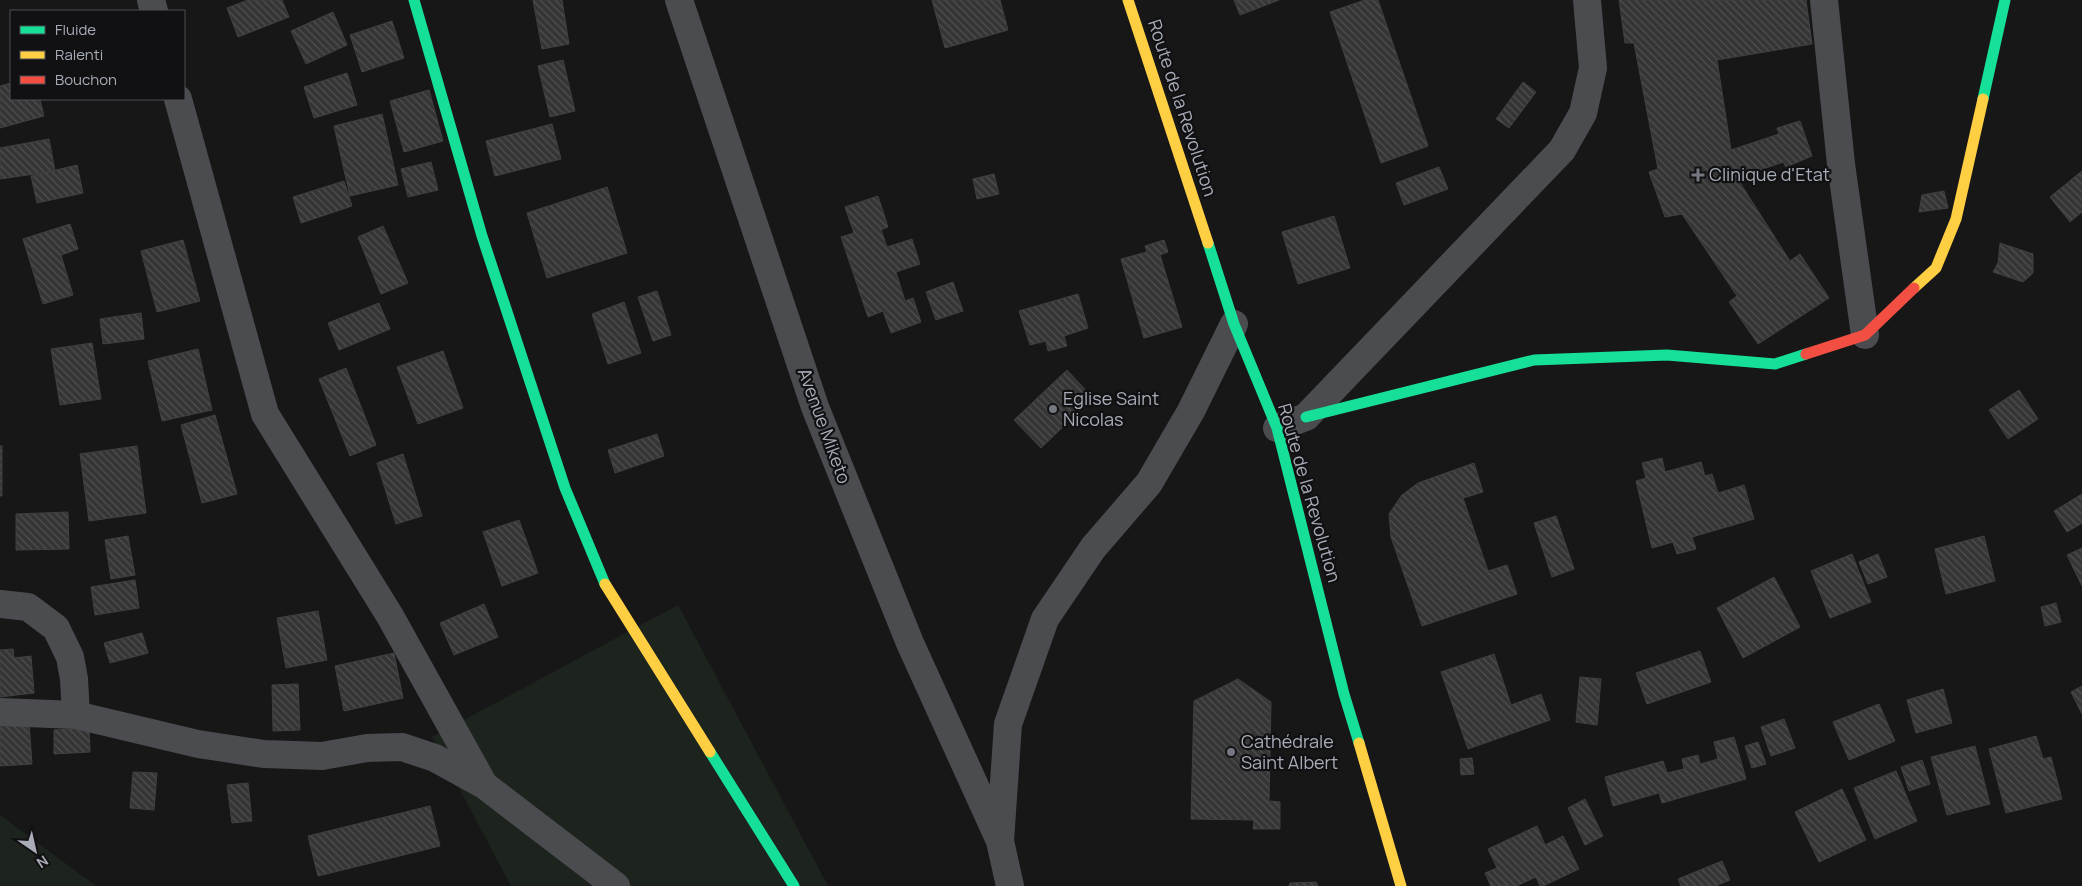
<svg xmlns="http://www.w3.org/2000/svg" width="2082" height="886" font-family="Manrope,sans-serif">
  <defs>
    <pattern id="building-back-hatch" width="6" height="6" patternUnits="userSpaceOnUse" patternTransform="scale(1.25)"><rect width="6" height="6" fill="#353536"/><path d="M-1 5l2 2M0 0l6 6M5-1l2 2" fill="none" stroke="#4f5051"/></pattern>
  </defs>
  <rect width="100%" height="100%" fill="#171717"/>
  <path fill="#1d241e" d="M678,605L828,886H511L432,737Z
    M0,815L96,886H0Z"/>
  <path fill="url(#building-back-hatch)" stroke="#3f4043" d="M248,0H282L289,17L238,37L227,8Z
    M533,0H562L569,44L542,49Z
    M932,0H1000L1008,30L945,48Z
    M1234,0H1279L1240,15Z
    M1365,0H1378L1428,146L1381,163L1330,12Z
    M1619,0H1806L1812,44L1717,60L1731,150L1779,134L1777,128L1800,121L1812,156L1786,167L1783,162L1737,178L1790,261L1800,254L1829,298L1758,344L1729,302L1737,296L1682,214L1665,217L1649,172L1658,169L1634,43H1625Z
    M333,12L347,45L306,64L291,31Z
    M392,21L404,58L362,72L350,35Z
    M563,60L575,111L550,117L538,66Z
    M347,73L357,105L314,118L304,87Z
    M1523,82L1536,92L1509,128L1496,119Z
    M11,83V99H40L44,116L0,128V86Z
    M429,90L443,141L404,152L390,101Z
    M382,114L398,185L350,196L334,126Z
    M552,124L561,159L495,176L486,141Z
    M49,139L55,171L0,179V148Z
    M431,162L438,190L408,197L401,169Z
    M77,165L83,193L37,203L31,176Z
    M1439,167L1448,189L1404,205L1396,183Z
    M2082,171V212L2070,222L2050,197Z
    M994,174L999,194L977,199L973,179Z
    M344,181L352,206L301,223L293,197Z
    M607,187L627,253L547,278L527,213Z
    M1944,191L1948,208L1919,212L1922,195Z
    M878,196L888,227L881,230L887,247L912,239L920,264L896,272L905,301L913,298L921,322L891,333L883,311L868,317L841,237L854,233L845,207Z
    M1334,216L1350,268L1298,284L1282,232Z
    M70,224L78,249L61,255L73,295L43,304L23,239Z
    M383,226L408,283L381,294L358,237Z
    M183,240L200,301L157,312L141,251Z
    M1164,240L1168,252L1160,255L1182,327L1144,338L1121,259L1147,252L1145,246Z
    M2000,243L2033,254V273L2023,282L1993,272L1998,263Z
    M953,282L963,311L936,320L926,292Z
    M657,291L671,335L653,341L638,297Z
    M1078,294L1088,328L1064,336L1067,346L1048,351L1046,341L1030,345L1019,311Z
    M624,302L641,353L608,364L592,314Z
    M379,303L390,329L339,350L328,323Z
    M141,313L144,339L103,344L100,319Z
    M92,343L101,399L60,405L51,349Z
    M198,349L212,410L162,421L148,361Z
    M443,351L463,408L418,424L397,367Z
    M346,368L376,445L350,456L319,379Z
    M1067,370L1093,398L1041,448L1014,420Z
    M2019,390L2038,419L2008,439L1989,410Z
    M215,415L237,494L202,503L181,425Z
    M657,434L664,456L615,473L608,450Z
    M0,446H2V496H0Z
    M137,446L146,513L89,521L80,454Z
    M403,454L422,516L396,524L377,463Z
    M1662,458L1665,472L1701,462L1705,476L1712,474L1718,493L1744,485L1754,519L1692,537L1696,549L1677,554L1673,542L1652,548L1636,481L1646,478L1642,463Z
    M1474,463L1483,492L1463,498L1488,571L1507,565L1517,594L1422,626L1391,537L1389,514L1402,495L1418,483Z
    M2082,494V523L2067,532L2054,511Z
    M68,512L69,549L16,550V514Z
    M1556,516L1574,569L1552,577L1534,523Z
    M519,520L538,573L502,586L483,532Z
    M128,536L135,575L111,579L105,540Z
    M1984,536L1995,581L1946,594L1935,549Z
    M2082,548V586L2067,555Z
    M1852,554L1871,602L1830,618L1811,571Z
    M1878,554L1887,577L1868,584L1859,562Z
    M1774,577L1800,627L1743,658L1717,608Z
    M135,580L139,608L95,615L91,587Z
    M2056,603L2061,622L2045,626L2041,607Z
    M484,604L498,637L454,655L440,623Z
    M318,611L327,660L286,668L277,618Z
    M142,633L148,653L110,663L104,643Z
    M13,649L14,658L31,656L34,693L0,697V650Z
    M1700,651L1711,682L1647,704L1636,673Z
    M394,653L403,698L344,711L335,666Z
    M1494,654L1511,705L1541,694L1550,720L1468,749L1441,672Z
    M1580,677L1601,679L1597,725L1576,722Z
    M1238,679L1271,702L1269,801L1280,802V829H1253L1254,820L1191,819L1194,701Z
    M298,684L300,730L273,731L272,685Z
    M2082,686V714L2071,692Z
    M1943,689L1952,723L1916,733L1907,700Z
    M1879,704L1895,741L1849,760L1833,722Z
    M1784,719L1795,748L1771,756L1761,727Z
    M29,722L32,764L0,766V723Z
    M89,728L90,752L54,754V730Z
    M2036,736L2043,759L2051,757L2062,799L2006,813L1989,749Z
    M1734,737L1746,779L1662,803L1659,793L1613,806L1605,777L1663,761L1667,773L1684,769L1682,759L1698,755L1700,764L1718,759L1714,742Z
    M1758,742L1766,764L1752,768L1745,746Z
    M1975,746L1990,804L1947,815L1931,757Z
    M1472,758L1474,774L1461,775L1460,759Z
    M1922,760L1930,784L1909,791L1901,767Z
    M1896,771L1917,821L1875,839L1854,788Z
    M133,772L157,773L154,810L130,808Z
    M248,783L252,821L232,823L227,785Z
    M1842,789L1866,840L1819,862L1795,812Z
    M1585,799L1603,836L1585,845L1568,808Z
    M430,806L440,846L318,876L308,836Z
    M1537,826L1545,845L1563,836L1579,869L1543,886H1540L1536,877L1516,886H1491L1485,873L1497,868L1488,849Z
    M1722,861L1730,880L1715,886H1681L1678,879Z
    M1316,882L1318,886H1289L1290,883Z"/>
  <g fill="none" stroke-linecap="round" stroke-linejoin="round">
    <path stroke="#4b4c50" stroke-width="28" d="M151,0L154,11
      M679,0L815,407L910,643L1000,841
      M1824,0L1841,164L1865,335
      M178,99L265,414L390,616L484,785L616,886
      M1277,428L1306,417L1562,150L1583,113L1593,68L1587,0
      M0,604L28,607L56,628L70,657L74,679L76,715
      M0,712L76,715L198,744L264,754L322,756L367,748L402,747L435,758L484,785
      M1010,886L1000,841L1008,724L1045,619L1093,548L1149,483L1191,411L1234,324"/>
    <path stroke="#16e098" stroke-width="11" d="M414,0L482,236L565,488L605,584
      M1983,99L2005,0
      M1208,243L1234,324L1277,428L1344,694L1359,743
      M1306,417L1534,360L1667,355L1775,364L1806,354
      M710,752L794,886"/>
    <path stroke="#ffcf43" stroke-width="11" d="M1128,0L1208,243
      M1914,288L1936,268L1956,219L1983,99
      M605,584L710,752
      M1359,743L1401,886"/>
    <path stroke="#f24e42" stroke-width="11" d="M1806,354L1865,335L1914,288"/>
  </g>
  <g fill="#757880" stroke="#111113" stroke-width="2">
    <path d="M1695.5 167.5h5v5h5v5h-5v5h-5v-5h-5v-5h5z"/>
    <circle cx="1053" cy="409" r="5"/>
    <circle cx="1231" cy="752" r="5"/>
  </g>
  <g text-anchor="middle" stroke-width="4.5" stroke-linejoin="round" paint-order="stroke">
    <g font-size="18" fill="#a8adb8" stroke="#111113">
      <text transform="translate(1182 108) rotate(72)" y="6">Route de la Revolution</text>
      <text transform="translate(824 426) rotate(70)" y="6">Avenue Miketo</text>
      <text transform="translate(1309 493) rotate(74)" y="6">Route de la Revolution</text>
    </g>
    <g font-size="18" fill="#a8adb8" stroke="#111113" text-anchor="start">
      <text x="1709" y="181">Clinique d'Etat</text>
      <text x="1063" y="405">Eglise Saint<tspan x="1063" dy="21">Nicolas</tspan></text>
      <text x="1241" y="748">Cathédrale<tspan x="1241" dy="21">Saint Albert</tspan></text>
    </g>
  </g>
  <rect x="10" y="10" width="175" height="90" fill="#111113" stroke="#4d4f55"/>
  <rect x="20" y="26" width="25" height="8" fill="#16e098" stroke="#4d4f55"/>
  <text x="55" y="35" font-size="15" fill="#a8adb8">Fluide</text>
  <rect x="20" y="51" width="25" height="8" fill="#ffcf43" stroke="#4d4f55"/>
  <text x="55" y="60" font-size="15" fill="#a8adb8">Ralenti</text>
  <rect x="20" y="76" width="25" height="8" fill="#f24e42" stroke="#4d4f55"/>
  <text x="55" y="85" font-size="15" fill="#a8adb8">Bouchon</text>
  <g transform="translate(35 851) rotate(146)" stroke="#111113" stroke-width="4" paint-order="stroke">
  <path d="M0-4L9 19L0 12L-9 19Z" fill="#a8adb8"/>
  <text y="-8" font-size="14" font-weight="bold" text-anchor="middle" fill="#a8adb8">N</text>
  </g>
</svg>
